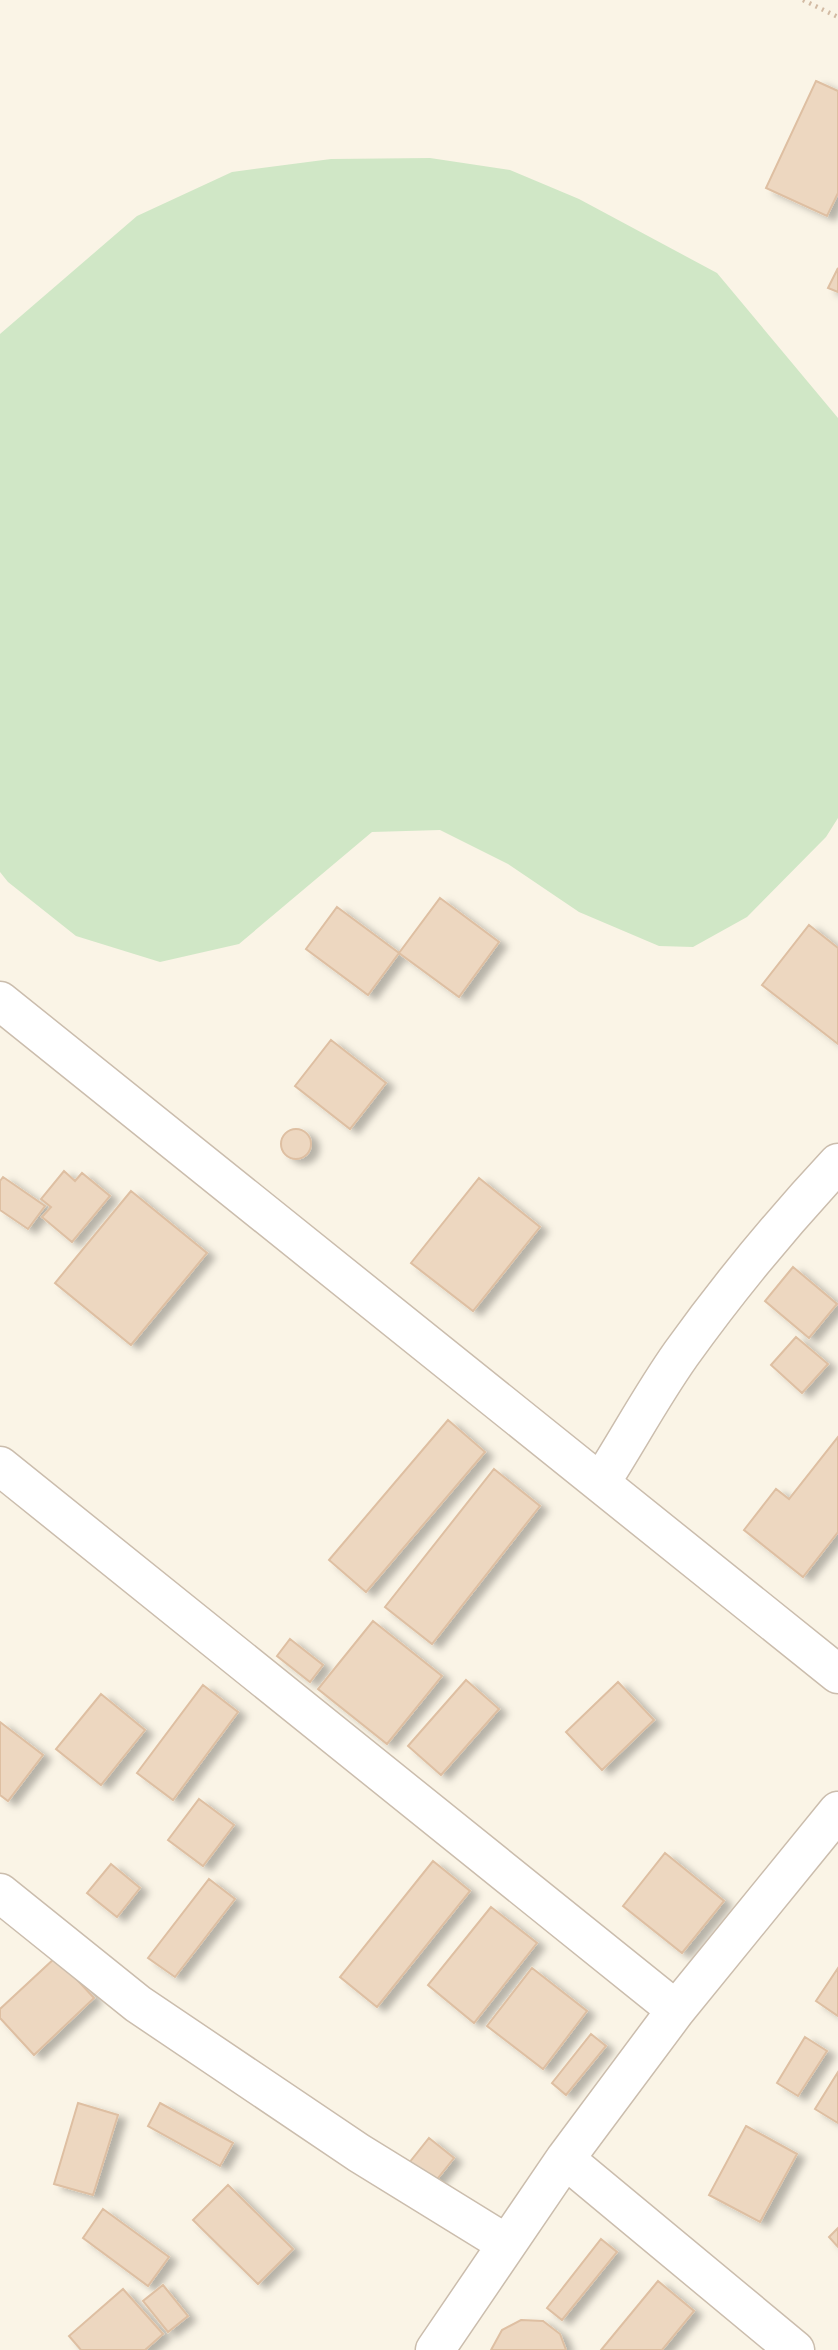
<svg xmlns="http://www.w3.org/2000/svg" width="838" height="2350" font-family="Inter,sans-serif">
  <defs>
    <filter id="shadow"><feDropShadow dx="8" dy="4.5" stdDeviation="3.5" flood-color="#0004"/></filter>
  </defs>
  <rect width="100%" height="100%" fill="#faf4e6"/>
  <path fill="#d0e7c6" d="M430,158L510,170L579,199L717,273L838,418V818L826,837L747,917L693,947L659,946L579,912L508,864L440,830L372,832L239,944L160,962L76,936L8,882L0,872V334L137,216L232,172L331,159Z"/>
  <path fill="#edd7c0" stroke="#debfa2" stroke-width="2" filter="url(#shadow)" d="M816,81L838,91V193L827,216L766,188Z
    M838,268V292L828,288Z
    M440,898L499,942L459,997L399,953Z
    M337,907L399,953L368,995L306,949Z
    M809,925L838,948V1044L762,985Z
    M331,1040L386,1083L350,1129L295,1086Z
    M281 1144a15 15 0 1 1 30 0a15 15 0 1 1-30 0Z
    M64,1171L75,1181L82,1173L110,1196L72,1242L42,1217L51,1207L41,1199Z
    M3,1177L45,1206L28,1229L0,1210V1181Z
    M479,1178L540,1227L473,1311L411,1263Z
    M131,1191L207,1253L131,1345L55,1283Z
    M793,1267L837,1304L809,1338L765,1301Z
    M796,1337L828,1364L802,1393L771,1365Z
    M448,1420L485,1452L366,1592L329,1560Z
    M838,1437V1532L803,1577L744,1530L776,1489L789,1499Z
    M494,1469L540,1506L432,1644L385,1607Z
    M373,1621L442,1676L387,1744L318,1689Z
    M290,1639L323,1665L310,1682L277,1656Z
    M466,1680L499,1709L441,1775L408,1746Z
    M618,1682L654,1720L602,1770L566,1732Z
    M203,1685L238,1712L173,1800L137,1773Z
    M101,1694L145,1730L101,1785L56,1749Z
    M0,1722L43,1755L8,1801L0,1795Z
    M199,1799L234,1825L203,1866L168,1840Z
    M665,1853L724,1901L682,1953L623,1906Z
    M433,1861L470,1891L377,2007L340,1977Z
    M111,1864L140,1888L117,1917L87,1893Z
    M209,1879L235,1899L175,1977L148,1958Z
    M491,1907L537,1943L474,2023L428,1985Z
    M56,1957L94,1998L34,2055L0,2018V2009Z
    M532,1968L587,2011L543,2069L487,2026Z
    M838,1968V2016L816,2001Z
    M591,2034L606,2046L566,2095L552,2083Z
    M805,2037L827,2051L798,2096L777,2083Z
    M838,2072V2123L815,2109Z
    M78,2103L118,2115L93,2195L54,2184Z
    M160,2103L233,2143L220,2166L148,2126Z
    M746,2126L797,2154L760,2222L709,2195Z
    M429,2138L454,2158L430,2188L405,2168Z
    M228,2185L293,2249L258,2284L193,2220Z
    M103,2209L169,2257L148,2286L83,2238Z
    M838,2228V2247L829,2237Z
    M601,2239L617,2252L562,2320L547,2308Z
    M658,2281L694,2311L662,2350H601Z
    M163,2285L188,2316L168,2332L143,2301Z
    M123,2289L163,2334L145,2350H81L69,2336Z
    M521,2320L543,2321L560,2334L566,2350H491L502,2330Z"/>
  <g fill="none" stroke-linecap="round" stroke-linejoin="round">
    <g stroke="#cbbdad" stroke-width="41">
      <path id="minor" d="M0,1001L838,1674
        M0,1466L676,2010
        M601,1482C628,1440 652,1395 681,1354C729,1287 782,1223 838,1163
        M0,1893L138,2004L359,2153L505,2243
        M565,2159L795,2350
        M435,2350L565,2159L676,2010L838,1811"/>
    </g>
    <path stroke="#d2baa3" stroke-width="4.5" stroke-dasharray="2 5" stroke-linecap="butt" d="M803,0L838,17"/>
    <use href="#minor" stroke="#fff" stroke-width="38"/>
  </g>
</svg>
